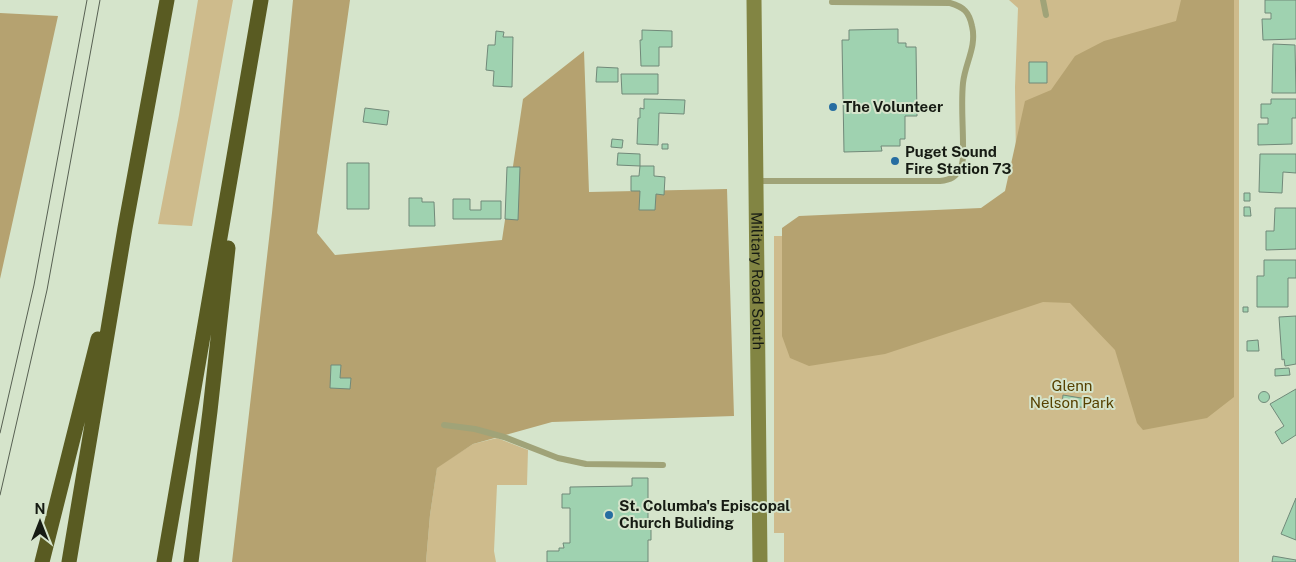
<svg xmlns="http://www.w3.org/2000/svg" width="1296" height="562" font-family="'Public Sans',sans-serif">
  <rect width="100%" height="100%" fill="#d5e4cb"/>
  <path fill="#cebb8c" d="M198,0H233L192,226L158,224L179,115Z
    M1009,0H1239V562H784V533H774V236L1017,237L1015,87L1018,8Z
    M497,438L528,450L527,485H497L494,551L496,562H426L430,515L437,467L473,444Z"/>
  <path fill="#b5a270" d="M293,0H350L317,233L335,255L502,240L523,99L584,51L589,192L727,189L734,416L552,422L473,444L437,468L430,515L426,562H232L272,213Z
    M1181,0H1234V397L1207,418L1143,430L1137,423L1115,350L1070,303L1043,302L885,354L809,366L790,358L782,336V228L799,216L981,208L1005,191L1025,101L1051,90L1075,56L1104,41L1176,21Z
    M0,13L58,16L0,279Z"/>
  <path fill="#9fd2b0" stroke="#718979" d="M1265,0H1296V39L1263,40L1262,19H1271V13H1265Z
    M898,29V43H906V47H916L917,116H905V139H900V146H881L882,151L844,152L842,40H849V30Z
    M642,30L672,31V47H659V66H641L640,40H642Z
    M496,31L504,32L503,37H513L512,87L493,86L494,71L486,70L488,45H495Z
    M1273,44L1295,45L1296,93H1272Z
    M1029,62H1047V83H1029Z
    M597,67L618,68V82H596Z
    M621,74H658V94H622Z
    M644,99L685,100L684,114L659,113L658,145L637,144L638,118H640V108L644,109Z
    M1271,99H1296V118H1292V144L1258,145V124H1268V118H1261V104H1271Z
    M365,108L389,111L387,125L363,122Z
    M612,139L623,140L622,148L611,147Z
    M662,144H668V149H662Z
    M618,153L640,154V166L617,165Z
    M1260,154H1296V173L1283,172L1282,193L1259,192Z
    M347,163H369V209H347Z
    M640,166H654V176L665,177L664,195L656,194L655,210H639L640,191H631V176H639Z
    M507,167H520L518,220L505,219Z
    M1244,193H1250V201H1244Z
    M409,198H422V202H434L435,226H409Z
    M453,199H470V210H481V201H501V219H453Z
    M1244,207H1250L1251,216H1244Z
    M1275,208H1296V249L1266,250V231H1274Z
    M1264,260H1296V278H1288V307H1257V276H1264Z
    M1243,307H1248V312H1243Z
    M1296,316V364L1285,366L1284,359L1282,360L1279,317Z
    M1258,340L1259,351H1247V341Z
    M331,365H341L340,378H351L350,389L330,388Z
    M1289,368L1290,375L1275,376V369Z
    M1296,389V435L1282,444L1275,432L1284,426L1270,404Z
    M1258.5 397a5.5 5.5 0 1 1 11 0a5.5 5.5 0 1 1-11 0Z
    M1063,395L1087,399L1086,408L1062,404Z
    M632,478H648V527H651V540H648V562H547V551H559V548H564L563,543H570V508H562V494H570V487L632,486Z
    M1296,498V540L1281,534Z
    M1273,556L1296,560V562H1272Z"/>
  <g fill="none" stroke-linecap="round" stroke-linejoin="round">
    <path stroke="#a0a378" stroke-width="6" d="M1043,0L1046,15
      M757,181H940C950,180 957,177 961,167C964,161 963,152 963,144C963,124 961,103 963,83C965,63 977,47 972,26C969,12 964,7 950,3L832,2
      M444,425L475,429L504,437L558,458L586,464L663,465"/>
    <path stroke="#828543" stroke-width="15" id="s1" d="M754,0L760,562"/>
    <path stroke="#595b22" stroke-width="15" d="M42,562L98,339
      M69,562L125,228L167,0
      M164,562L261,0
      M191,562L210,411L228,248"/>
    <path stroke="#576052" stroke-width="1" d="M0,433L34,285L87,0
      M0,495L47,290L100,0"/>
  </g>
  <g fill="#266da1" stroke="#d5e4cb" stroke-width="2">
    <circle cx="833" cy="107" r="5"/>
    <circle cx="895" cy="161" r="5"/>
    <circle cx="609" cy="515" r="5"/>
  </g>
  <g text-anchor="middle" stroke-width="4" stroke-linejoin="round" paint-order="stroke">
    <g font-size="15" font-weight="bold" fill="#161b13" stroke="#d5e4cb" text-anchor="start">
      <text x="843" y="112">The Volunteer</text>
      <text x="905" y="157">Puget Sound<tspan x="905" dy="17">Fire Station 73</tspan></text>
      <text x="619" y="511">St. Columba's Episcopal<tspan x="619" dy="17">Church Buliding</tspan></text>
    </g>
    <g font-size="15" fill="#161b13" stroke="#d5e4cb">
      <text dy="5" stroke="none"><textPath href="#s1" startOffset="281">Military Road South</textPath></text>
    </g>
    <g font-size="15" fill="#564100" stroke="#d5e4cb">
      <text x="1072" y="391">Glenn<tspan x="1072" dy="17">Nelson Park</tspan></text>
    </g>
  </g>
  <g transform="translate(40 522)" stroke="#d5e4cb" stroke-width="4" paint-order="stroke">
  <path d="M0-4L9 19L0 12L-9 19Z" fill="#161b13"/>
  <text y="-8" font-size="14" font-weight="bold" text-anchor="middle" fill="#161b13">N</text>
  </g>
</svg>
